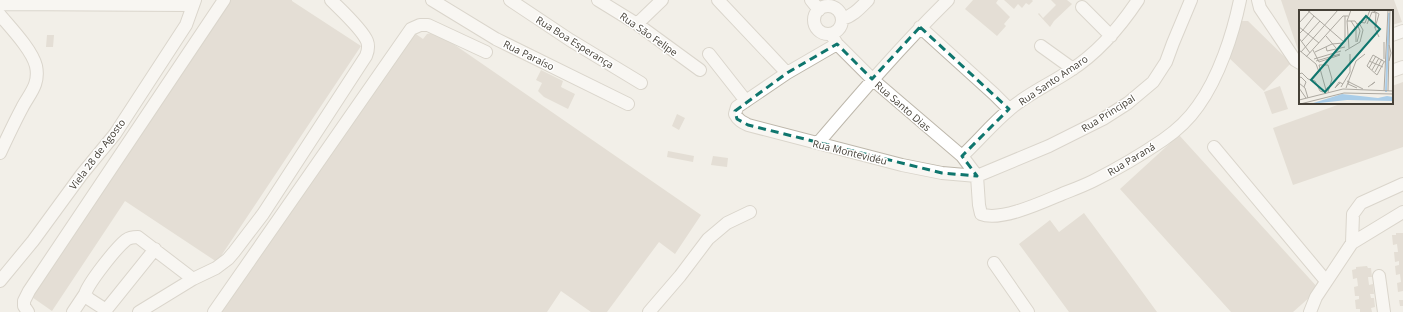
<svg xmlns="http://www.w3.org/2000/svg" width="1403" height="312" font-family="'Open Sans',sans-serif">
  <rect width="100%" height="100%" fill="#f2efe8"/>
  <path fill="#d2cbbe" d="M225,0H292V1L361,46L217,262L125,201L52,311L29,295Z
    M973,0H998L996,3L1010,17L1004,24L1006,26L997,36L965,9Z
    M1004,0H1032L1033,1L1029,5L1026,3L1022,8L1018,4L1014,9Z
    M1051,0H1067L1072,4L1054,21L1050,27L1038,14L1039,13L1043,18L1056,5Z
    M1281,0H1394L1402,22L1392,25V11H1300V56Z
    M1241,20L1242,21H1248L1291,63L1264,91L1228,57Z
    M413,32L423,39L427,34L436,32L701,215L675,254L659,242L607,312H591L561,291L547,312H218Z
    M47,35H54L53,47H46Z
    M541,70L563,81L561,87L575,94L568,109L544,97L538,91L542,83L536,80Z
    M1403,82V147L1293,185L1273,128L1343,103H1392V86Z
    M1280,86L1288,109L1272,114L1264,92Z
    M677,114L685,118L679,130L672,126Z
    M1179,135L1319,289L1293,312H1231L1120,189Z
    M668,151L694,156L693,162L667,157Z
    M713,156L728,158L727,167L711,165Z
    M1084,213L1130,275L1157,312H1069L1019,244L1050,220L1059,232Z
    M1396,233H1403V291L1398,292L1397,283L1401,282L1400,274L1396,275L1395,266L1399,265V261L1395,262L1394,252H1398L1397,244L1393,245L1392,235H1396Z
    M1367,266L1368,268H1371L1372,277H1368L1369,285L1373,284L1374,294H1370L1371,298H1374L1375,307L1371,308L1372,312H1360V309H1356L1355,300L1359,299V296H1355L1354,287L1358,286L1357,278L1353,279L1352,270L1356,269V267Z
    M1399,300H1403V306H1400Z"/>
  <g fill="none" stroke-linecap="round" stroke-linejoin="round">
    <g stroke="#bdb7ab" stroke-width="14">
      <path id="minor" d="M432,0L496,39L628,104
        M510,0L570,40L641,83
        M598,0L637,24L700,70
        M718,0L787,73
        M811,0L819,10
        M1258,0L1260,8L1295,60L1300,63
        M0,4L192,5
        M814 20a14 14 0 1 1 28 0a14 14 0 1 1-28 0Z
        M1082,7L1111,36
        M0,15C11,28 32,50 36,66C40,85 29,94 22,108C14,123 7,138 0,153
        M842,19C853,16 860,8 868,0
        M637,24L662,0
        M920,27L994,94L1009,109
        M831,34L837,44L872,79L962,156L977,176
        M1392,35L1403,31
        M837,44L787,73L737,107L735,114C738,120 742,122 748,125L902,165L942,173L977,176L1049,146L1103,119L1128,103L1153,82L1166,62L1173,43L1191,0
        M1041,46L1073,69
        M709,54L746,101
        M1392,71L1403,67
        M818,143C860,94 902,45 948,0
        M1214,147L1326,281
        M962,156C978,141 993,123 1010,109C1027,94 1052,83 1071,70C1099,52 1120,27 1138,0
        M977,176L979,205L981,214C1000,222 1043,202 1062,194C1072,190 1083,186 1093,181C1117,169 1141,155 1163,140C1176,131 1189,119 1198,106C1219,77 1233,34 1240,0
        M1352,243L1353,214L1361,203L1403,184
        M994,263L1028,312
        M1379,276L1384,312
        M0,281L33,241L82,174L115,134L186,25L195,0
        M106,310L155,249
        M28,312L24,306V301L29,291L224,0
        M73,312L85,294
        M106,312V310L89,299L85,294C89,282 116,248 126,240C130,237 134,237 138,237L193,279
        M139,312L193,279L216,268L228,259L234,252L263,214L366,56C368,51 369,46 367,41C362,29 341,10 331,0
        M214,312L411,29L420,25H428L486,52
        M649,312L680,276L708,239L727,223L750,212
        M1310,312L1316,297L1352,243L1403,212"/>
    </g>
    <use href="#minor" stroke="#fff" stroke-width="12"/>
  </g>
  <path d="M0 0H1403V312H0ZM920,27L1009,109L962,156L977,176L942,173L748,125L737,119L735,111L787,73L837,44L872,79Z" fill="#f2efe8" fill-opacity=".55" fill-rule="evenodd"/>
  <path fill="none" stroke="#0f766e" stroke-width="3" stroke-dasharray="8 5" stroke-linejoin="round" d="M920,27L1009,109L962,156L977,176L942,173L748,125L737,119L735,111L787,73L837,44L872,79Z"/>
  <g text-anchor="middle" stroke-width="3" stroke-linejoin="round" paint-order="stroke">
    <g font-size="10" fill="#454037" stroke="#fff">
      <text transform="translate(649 34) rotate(35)" y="4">Rua São Felipe</text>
      <text transform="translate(575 42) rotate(32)" y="4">Rua Boa Esperança</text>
      <text transform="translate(529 55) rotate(26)" y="4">Rua Paraíso</text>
      <text transform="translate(1053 80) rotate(-34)" y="4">Rua Santo Amaro</text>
      <text transform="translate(903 106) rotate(41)" y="4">Rua Santo Dias</text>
      <text transform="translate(1108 113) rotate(-32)" y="4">Rua Principal</text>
      <text transform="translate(850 152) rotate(14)" y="4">Rua Montevidéu</text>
      <text transform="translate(97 154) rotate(-53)" y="4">Viela 28 de Agosto</text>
      <text transform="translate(1131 159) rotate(-31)" y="4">Rua Paraná</text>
    </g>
  </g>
  <g transform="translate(1299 10)">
    <rect width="94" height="94" fill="#f2efe8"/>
    <path d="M43,84L79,88L88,86L94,87V91L48,90L11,94Z" fill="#aacde8"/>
    <path fill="none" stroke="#aacde8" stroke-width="2" d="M87,82L90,3"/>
    <path fill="none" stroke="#ada9a1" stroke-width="1" d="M73,0L80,4L76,18L80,27M15,6L45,32M48,11H56L58,14L61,21L58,32M52,11L57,19V32M60,12L66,13L71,0M0,13L12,0M68,14L73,2L77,3L76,18M0,17L4,20L15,6L8,0M0,24L4,20L20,33M27,26L37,38M0,28L11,43M3,31L21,11M46,32V6M85,32V49M27,37L28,41L46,37M50,38L48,11L52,0M0,40L17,54L20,62M14,40L20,52L41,45M46,41L61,32L64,20L60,13L58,14M2,42L39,0M16,42L33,34L44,33M7,47L44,6H49M15,49L42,41M17,51L41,44M70,51L84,57M90,51L92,43L90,35M85,52L78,65L68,56L74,45L86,52M70,58L77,46M73,60L80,48M76,62L83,49M0,64L3,63L9,69L16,71L21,81L24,82M0,68L2,67L7,72L5,77M12,70L20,61M48,71L64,79M50,71L49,74L58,78M0,73L6,78L9,88M41,73L36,78L40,72L44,74M29,77L27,80L20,55H29L33,69L29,82M42,77L51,62V44M69,77L76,72L72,75M0,78L7,88M47,78L57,51L66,44M85,81L89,0M89,81L91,0M0,90L44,79L94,81M1,94L45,83L94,84M36,94H70"/>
    <path fill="#0f766e" fill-opacity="0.15" stroke="#0f766e" stroke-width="2" d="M67,6L81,19L26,82L12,70Z"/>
    <rect width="94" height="94" fill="none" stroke="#454037" stroke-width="2"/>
  </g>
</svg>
